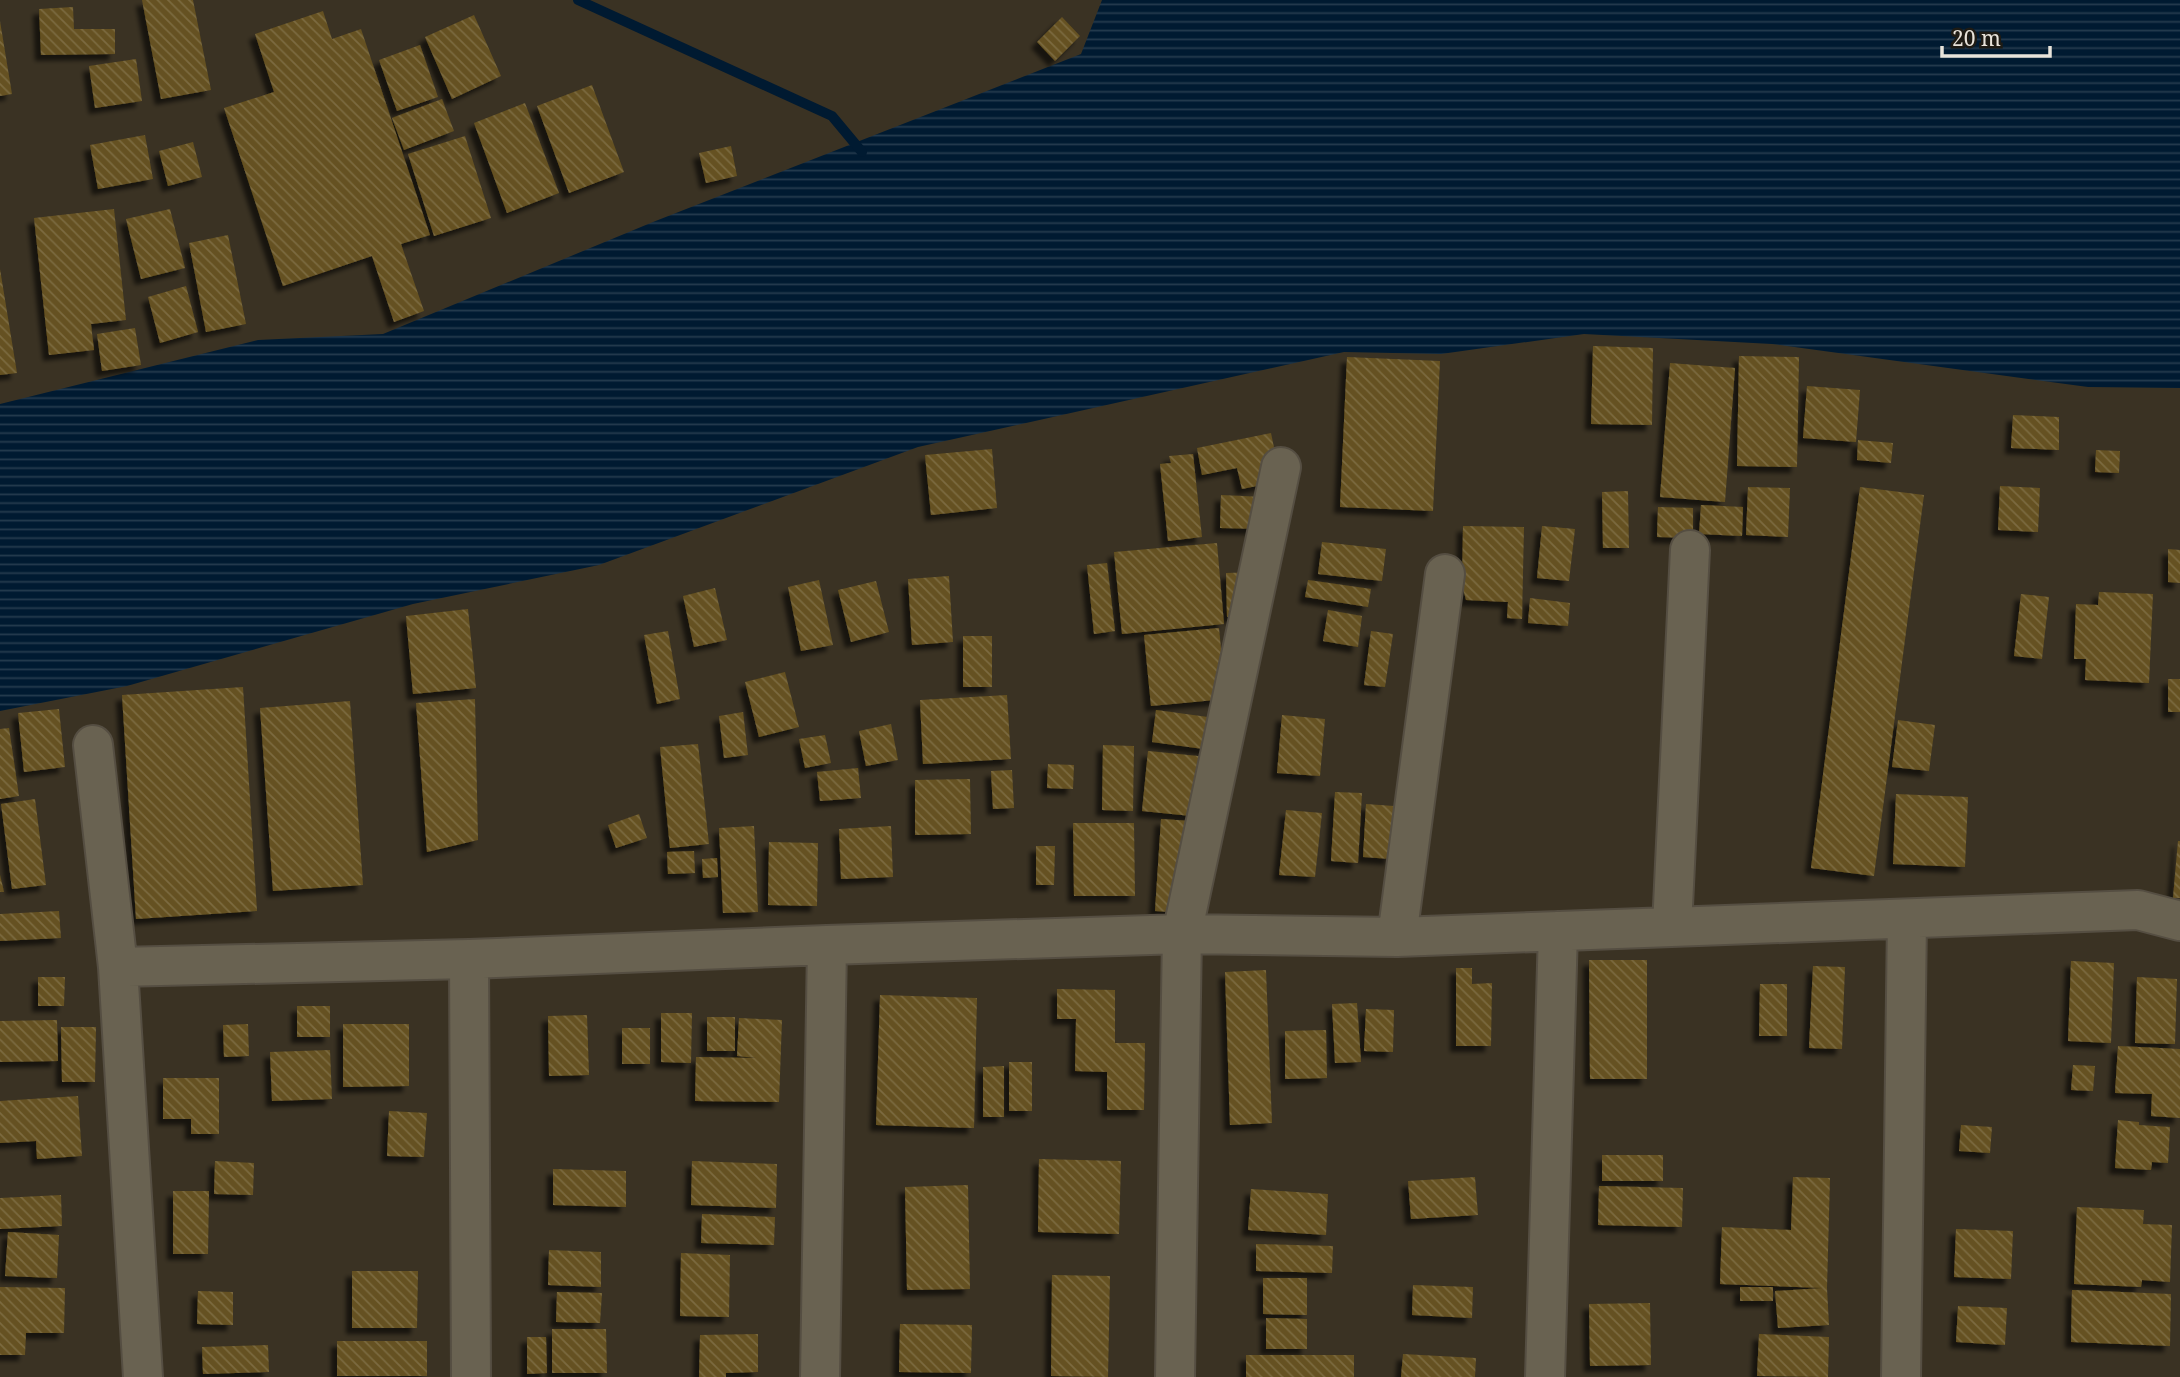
<svg xmlns="http://www.w3.org/2000/svg" width="2180" height="1377" font-family="'Noto Serif',serif">
  <defs>
    <pattern id="water-rules" width="6" height="5" patternUnits="userSpaceOnUse" patternTransform="scale(1.75)"><rect width="6" height="5" fill="#001a31"/><path d="M0 2.5h6" fill="none" stroke="#253b4e"/></pattern>
    <pattern id="building-back-hatch" width="6" height="6" patternUnits="userSpaceOnUse" patternTransform="scale(1.75)"><rect width="6" height="6" fill="#655120"/><path d="M-1 5l2 2M0 0l6 6M5-1l2 2" fill="none" stroke="#7b6a40"/></pattern>
    <filter id="shadow"><feDropShadow dx="-6" dy="6" stdDeviation="2" flood-color="#0009"/></filter>
  </defs>
  <rect width="100%" height="100%" fill="#3a3223"/>
  <path fill="url(#water-rules)" d="M1102,0H2180V388L2088,387L1772,344L1584,334L1441,354L1344,352L918,447L599,565L413,604L127,686L0,711V404L258,340L383,334L653,222L1081,54Z"/>
  <g fill="none" stroke-linecap="round" stroke-linejoin="round">
    <path stroke="#001a31" stroke-width="10" d="M578,0L832,116L862,152"/>
  </g>
  <path fill="url(#building-back-hatch)" filter="url(#shadow)" d="M142,0H193L211,90L161,99Z
    M73,7L74,29H115V54L41,55L39,9Z
    M323,11L332,39L361,29L430,235L401,244L424,311L394,322L372,256L283,286L224,108L274,92L255,34Z
    M474,15L501,76L452,99L425,37Z
    M1062,17L1080,36L1055,61L1037,42Z
    M0,21L12,94L0,96Z
    M420,45L438,97L397,111L379,60Z
    M136,59L142,101L95,108L89,66Z
    M592,85L624,172L569,193L537,106Z
    M442,99L454,131L404,150L392,118Z
    M525,103L559,193L507,213L474,123Z
    M145,135L153,179L98,189L90,145Z
    M465,136L491,218L434,236L408,154Z
    M193,142L202,177L168,186L159,151Z
    M731,146L737,176L706,183L699,153Z
    M114,209L126,320L91,324L94,350L49,355L34,218Z
    M170,209L185,268L141,279L126,219Z
    M228,235L246,324L206,332L189,243Z
    M0,269L17,373L0,375Z
    M186,286L198,332L160,343L148,297Z
    M135,328L141,365L102,371L97,334Z
    M1593,346L1653,348L1652,425L1591,424Z
    M1739,356L1799,357L1797,467L1737,466Z
    M1347,357L1440,361L1433,511L1340,507Z
    M1670,363L1735,368L1725,502L1660,497Z
    M1807,386L1860,390L1856,442L1803,438Z
    M2013,415L2059,417V450L2011,448Z
    M1271,433L1281,481L1242,489L1237,468L1202,475L1197,448Z
    M1858,440L1893,443L1891,463L1857,460Z
    M992,449L997,508L931,515L925,455Z
    M2096,450L2120,451L2119,473L2095,472Z
    M1193,454L1202,537L1168,541L1160,464L1171,463L1169,456Z
    M2000,486L2040,488L2038,532L1998,530Z
    M1748,487L1790,488L1788,537L1746,535Z
    M1860,487L1924,495L1874,876L1811,868Z
    M1628,491L1629,548H1603L1602,492Z
    M1221,495L1263,497L1262,529L1220,528Z
    M1701,505L1743,507L1742,536L1699,534Z
    M1658,507L1693,508V538L1657,537Z
    M1463,526L1524,527L1522,619L1507,618L1508,602L1466,600L1462,585Z
    M1542,526L1575,529L1569,581L1537,578Z
    M1322,542L1386,549L1382,581L1318,574Z
    M1217,543L1224,624L1122,634L1114,552Z
    M2168,549L2180,550V583L2168,582Z
    M1107,563L1115,631L1094,634L1087,565Z
    M1258,572L1260,616L1227,617L1226,573Z
    M949,576L953,642L912,645L908,579Z
    M819,580L833,645L801,651L788,587Z
    M1308,580L1371,589L1368,607L1305,597Z
    M876,581L889,632L851,642L838,590Z
    M715,588L727,640L694,647L683,596Z
    M2099,592L2153,594L2149,683L2085,680L2086,659H2074L2076,604L2098,605Z
    M2021,594L2049,597L2042,659L2014,656Z
    M1530,598L1570,603L1568,626L1528,623Z
    M468,609L476,688L413,694L406,616Z
    M1328,610L1362,616L1358,647L1323,641Z
    M1219,628L1226,699L1151,706L1144,635Z
    M668,631L680,699L657,704L644,635Z
    M1371,631L1393,634L1385,687L1364,685Z
    M963,636H992V687H963Z
    M785,672L799,727L759,737L745,682Z
    M2168,679H2180V712H2168Z
    M243,687L257,911L136,919L122,695Z
    M1007,695L1011,759L923,764L920,700Z
    M475,699L478,840L427,852L416,703Z
    M350,701L363,885L273,891L260,708Z
    M59,709L65,767L24,772L18,713Z
    M1156,710L1223,719L1218,751L1152,742Z
    M743,712L748,755L724,758L719,716Z
    M1282,715L1325,719L1320,776L1277,773Z
    M1898,720L1935,725L1929,771L1892,767Z
    M891,724L898,760L866,766L859,731Z
    M9,728L19,796L0,799V729Z
    M825,735L831,763L805,768L799,739Z
    M698,744L709,844L670,848L660,747Z
    M1103,745L1134,746L1133,811L1102,810Z
    M1148,751L1217,758L1211,818L1142,811Z
    M1048,764L1074,765L1073,789L1047,788Z
    M858,768L861,798L820,801L817,772Z
    M1012,770L1014,808L993,809L991,771Z
    M970,779L971,834L915,835V780Z
    M1335,792L1362,793L1358,863L1331,861Z
    M1896,794L1968,797L1965,867L1893,864Z
    M35,799L46,885L12,889L1,804Z
    M1366,804L1394,806L1391,859L1363,857Z
    M1286,810L1322,813L1315,877L1279,875Z
    M639,814L647,838L616,848L608,825Z
    M1161,819L1206,822L1200,914L1155,911Z
    M1073,823H1134L1135,896H1074Z
    M754,826L758,912L723,913L719,828Z
    M891,826L893,877L841,879L839,829Z
    M2178,841H2180V898H2173Z
    M769,842L818,843L817,906L768,905Z
    M1036,846H1055L1054,885H1036Z
    M694,851L695,873L668,874L667,852Z
    M717,858L718,877L703,878L702,859Z
    M0,875L4,892H0Z
    M59,911L61,938L0,941V914Z
    M1589,960H1647V1079H1590Z
    M2071,961L2114,963L2111,1043L2068,1041Z
    M1813,966L1845,967L1842,1049L1809,1048Z
    M1456,968H1472V984L1492,983L1491,1046H1456Z
    M1266,970L1272,1123L1230,1125L1225,972Z
    M38,977H65L64,1006H38Z
    M2137,977L2177,979L2175,1044L2135,1043Z
    M1760,984H1787V1036H1759Z
    M1057,989L1115,990V1043H1145L1144,1110H1107V1072L1075,1071L1076,1019H1057Z
    M880,995L977,998L974,1128L876,1125Z
    M1357,1003L1361,1062L1335,1063L1332,1004Z
    M297,1006H330V1037H297Z
    M1366,1009L1394,1010L1393,1052L1364,1051Z
    M661,1013H692L691,1063L661,1062Z
    M587,1015L589,1075L549,1076L548,1016Z
    M707,1017H735V1051H707Z
    M739,1018L782,1020L779,1102L695,1101L696,1057L756,1058L737,1056Z
    M57,1020L58,1061L0,1062V1021Z
    M248,1024L249,1056L224,1057L223,1025Z
    M343,1024H409V1086L343,1087Z
    M61,1027H96L95,1082H62Z
    M622,1028H650V1064H622Z
    M1326,1030L1327,1078L1285,1079V1031Z
    M2118,1046L2180,1049V1118L2151,1116L2152,1094L2115,1093Z
    M330,1050L332,1099L272,1101L270,1052Z
    M1009,1062H1032V1111H1009Z
    M2073,1065L2095,1066L2093,1091L2071,1090Z
    M1004,1066V1117H983V1067Z
    M163,1078H219V1134H191V1119H163Z
    M78,1096L82,1156L37,1159L36,1141L0,1143V1101Z
    M389,1111L427,1113L424,1157L387,1156Z
    M2118,1120L2139,1122V1125L2170,1127L2168,1163L2152,1162L2151,1170L2115,1168Z
    M1961,1125L1992,1127L1990,1153L1959,1151Z
    M1602,1155H1663V1181H1602Z
    M1039,1159L1121,1161L1119,1234L1038,1232Z
    M215,1161L254,1163L253,1195L214,1194Z
    M692,1161L777,1164L776,1208L691,1205Z
    M553,1169L626,1171V1207L553,1205Z
    M1475,1177L1478,1215L1411,1219L1408,1181Z
    M1793,1177L1830,1178L1827,1288L1829,1325L1778,1328L1775,1291L1823,1288L1720,1284L1722,1227L1791,1230Z
    M968,1185L970,1289L907,1290L905,1187Z
    M1599,1186L1683,1188L1682,1227L1598,1225Z
    M1251,1189L1328,1194L1326,1235L1248,1230Z
    M173,1191H209L208,1254H173Z
    M61,1195L62,1226L0,1229V1198Z
    M2077,1207L2144,1210L2143,1224L2172,1225L2170,1282L2142,1280L2141,1287L2074,1284Z
    M702,1214L775,1217L774,1245L701,1243Z
    M1956,1229L2013,1231L2011,1279L1954,1277Z
    M8,1232L59,1235L57,1278L5,1276Z
    M1256,1244L1333,1246L1332,1273L1256,1271Z
    M549,1250L601,1252V1287L548,1285Z
    M681,1253L730,1255L729,1317L680,1316Z
    M352,1271H418L417,1328H352Z
    M1052,1275L1110,1276L1108,1377L1051,1376Z
    M1263,1278H1307V1315L1263,1314Z
    M1413,1285L1473,1287L1472,1318L1412,1315Z
    M0,1287L65,1288L64,1333H26L25,1355H0Z
    M1740,1287H1773V1301H1740Z
    M2072,1290L2171,1294L2170,1346L2071,1342Z
    M198,1291L233,1292V1325L197,1324Z
    M557,1292L602,1293L600,1323L556,1322Z
    M1650,1303L1651,1365L1590,1366L1589,1304Z
    M1958,1306L2007,1308L2005,1345L1956,1342Z
    M1266,1318L1307,1319V1349H1266Z
    M900,1324L972,1325L971,1373L899,1372Z
    M552,1329H606L607,1373H552Z
    M758,1334V1372L726,1373V1377H699L700,1335Z
    M1759,1334L1829,1337L1828,1377L1757,1376Z
    M527,1337H546L547,1373L527,1374Z
    M337,1341H427V1376H337Z
    M268,1345L269,1372L203,1374L202,1347Z
    M1403,1354L1476,1358L1475,1377H1401Z
    M1246,1355H1354V1377H1246Z"/>
  <g fill="none" stroke-linecap="round" stroke-linejoin="round">
    <g stroke="#554e42" stroke-width="42">
      <path id="minor" d="M93,745L118,967L143,1377
        M1672,927L1690,550
        M1397,937L1445,574
        M469,959L471,1377
        M118,967L469,959L827,945L1182,934L1397,937L2138,910L2180,921
        M820,1377L827,945
        M1175,1377L1182,934L1281,467
        M1545,1377L1558,931
        M1901,1377L1907,919"/>
    </g>
    <use href="#minor" stroke="#696251" stroke-width="38"/>
  </g>
  <path d="M1942 46v10h108v-10" fill="none" stroke="#e8e3da" stroke-width="3.5"/>
  <text x="1952" y="46" font-size="21" fill="#e8e3da" stroke="#1e1b14" stroke-width="5" paint-order="stroke">20 m</text>
</svg>
